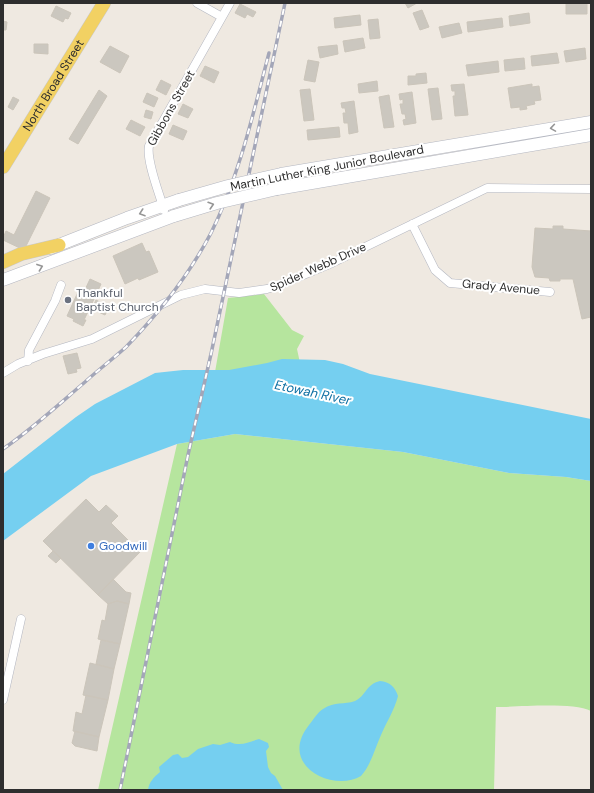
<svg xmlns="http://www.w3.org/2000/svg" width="594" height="793" font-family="'DM Sans',sans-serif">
  <rect width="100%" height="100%" fill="#efe9e1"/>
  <path fill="#b6e59e" d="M264,294L292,330L304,336L297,349L300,363L215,372L228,298Z
    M235,434L403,452L509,473L566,477L591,481V711C573,702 518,707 496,707L494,790H98L177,444Z"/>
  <path fill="#75cff0" d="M282,359L325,360L343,364L370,374L591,419V481L566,477L509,473L403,452L235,434L177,444L91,476L3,541V474L76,417L95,404L155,373L183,370H229L267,363Z
    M380,681C390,682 395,687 398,696C394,711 387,721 381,735C375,748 371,765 361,776C333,793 277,765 309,725C314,719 317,713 323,709C335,701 344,705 355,701C366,696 366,684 380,681Z
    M259,739L268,743L269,747L266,751L268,767L271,773L275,776L283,790H148C149,782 154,777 160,772L159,767L173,755L178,754L182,758L188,757L198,749L213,744L220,745L230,742C241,747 248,742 259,739Z"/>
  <path fill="#cbc7bf" stroke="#cbc5ba" d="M405,3H417L408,8Z
    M566,3H587V14H566Z
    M240,4L256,12L253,17L247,14L245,18L235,13Z
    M56,6L71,13L68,19L65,18L63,22L51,16Z
    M422,10L429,27L420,30L413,13Z
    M529,13L530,23L510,26L509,16Z
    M360,15L361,25L335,28L334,18Z
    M502,18L503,27L468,32L467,22Z
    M378,19L380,38L370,39L368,20Z
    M3,21L7,22L6,30H3Z
    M459,23L462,33L442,38L439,27Z
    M363,38L365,48L345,52L343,41Z
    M34,44H48V54L34,53Z
    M337,45L338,54L320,58L318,47Z
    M110,46L129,56L120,73L100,62Z
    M585,48L586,59L566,62L564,51Z
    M557,53L559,63L532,66L531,56Z
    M524,58L525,69L505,71L504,60Z
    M308,60L319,62L315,82L304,80Z
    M498,61L499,72L468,76L466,65Z
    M205,66L219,72L214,83L200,76Z
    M426,73L427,83L408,85V76H416V74Z
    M161,80L171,85L166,95L156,90Z
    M377,81L378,91L359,93L358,84Z
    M464,84L468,115L455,116L453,96H455V91H452L451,85Z
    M532,84V87L539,86L541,100L534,101L535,104L526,106L527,109L520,110V107L511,108L508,88Z
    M438,88L442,119L432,120L428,89Z
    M310,89L314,120L304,121L300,90Z
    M99,90L107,96L78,144L69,139Z
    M412,92L416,123L404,125L403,120L406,119L405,114H402L400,104H403V99L400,100L399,94Z
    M147,93L158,98L154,107L143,102Z
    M389,95L394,127L384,128L379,97Z
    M13,97L19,100L13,110L8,107Z
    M354,101L358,132L349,134L348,123H344L343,113H346L345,108H342L341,103Z
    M183,104L193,109L188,118L178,114Z
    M146,110L153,112L151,119L144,117Z
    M131,120L145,127L140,136L126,129Z
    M173,125L187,131L183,140L169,134Z
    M339,127L340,137L308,140L307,130Z
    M36,191L50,198L24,250L3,240V238L6,231L14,235Z
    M553,226H563V229L591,231V317L582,319L573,279H560V281H550L549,278L535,277L532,267L535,228L553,229Z
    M142,243L146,252L149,251L158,272L139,280L138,278L125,284L113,256Z
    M90,279L101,284L95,297L84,292Z
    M78,292L94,299L84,320H86L83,326L73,321L74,319L67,316Z
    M96,300L109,307L105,315L92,309Z
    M77,353L81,368L76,369L77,372L68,374L63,356Z
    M86,499L99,512L106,505L118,516L111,523L140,552L98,595L43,541Z
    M53,551L61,558L56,563L48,556Z
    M113,579L126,592L131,593L129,604L117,601L108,604L98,595Z
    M117,601L129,604L120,644L98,639L102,620L105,621L108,604Z
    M101,640L120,644L114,669L96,664Z
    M90,663L114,669L108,700L83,695Z
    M86,695L108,700L99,737L73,731L76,712L82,714Z
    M75,731L99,737L97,751L75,746L72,743Z"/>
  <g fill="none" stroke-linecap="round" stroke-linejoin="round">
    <g stroke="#b4b7c1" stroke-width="9">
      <path id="street" d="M197,3L222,17
        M164,210C160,195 146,161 149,146L230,3
        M412,224L435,270L450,283L550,292
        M28,361L29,350L55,301L61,285
        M3,373L18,364L43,354L92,339L181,295L205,289L239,293L267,289L277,286L332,263L487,188L591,189
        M3,700L21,619"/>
    </g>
    <g stroke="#b4b7c1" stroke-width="13">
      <path id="secondary" d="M281,174L591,122
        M277,189L591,135
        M51,248L127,218L179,200
        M3,280L174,216"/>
    </g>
    <g stroke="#c9c9c9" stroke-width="14">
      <g id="primary">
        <path id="s1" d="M3,167L104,3"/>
        <path d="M3,262L21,254L59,245"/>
      </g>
    </g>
    <use href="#street" stroke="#fff" stroke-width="8"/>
    <use href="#secondary" stroke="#fff" stroke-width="12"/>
    <use href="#primary" stroke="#f2d163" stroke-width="13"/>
    <g stroke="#a3a6b8" stroke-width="3.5">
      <path id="rail" d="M3,449C32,429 58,405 85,382C98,370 113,359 126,347C159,313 189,275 211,233C239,177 253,114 269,53
        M120,790L188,455L211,354L285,3"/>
    </g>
    <use href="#rail" stroke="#fff" stroke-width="2" stroke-dasharray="6" stroke-linecap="butt"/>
    <g stroke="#b4b7c1" stroke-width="13" stroke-linecap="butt">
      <path id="secondary-bridge" d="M179,200L228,186L281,174
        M174,216L217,203L277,189"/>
    </g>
    <use href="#secondary-bridge" stroke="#fff" stroke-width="12"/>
  </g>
  <defs><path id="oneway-chevron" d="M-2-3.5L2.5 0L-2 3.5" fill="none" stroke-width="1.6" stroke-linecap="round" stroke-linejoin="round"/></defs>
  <g stroke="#969696">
    <use href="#oneway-chevron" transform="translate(553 128) rotate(171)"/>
    <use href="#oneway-chevron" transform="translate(211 205) rotate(-17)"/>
    <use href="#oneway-chevron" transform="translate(142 213) rotate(161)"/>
    <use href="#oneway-chevron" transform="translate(40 267) rotate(-20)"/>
  </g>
  <circle fill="#6b7280" stroke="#fff" stroke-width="1.5" cx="68" cy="300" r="4"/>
  <circle fill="#3f7fe0" stroke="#fff" stroke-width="1.5" cx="91" cy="546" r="4"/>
  <g text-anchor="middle" stroke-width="4" stroke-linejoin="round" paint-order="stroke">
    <g font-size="12" fill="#2e2e2e" stroke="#fff">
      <text dy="4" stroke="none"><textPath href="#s1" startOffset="96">North Broad Street</textPath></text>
      <text transform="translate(171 108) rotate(-61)" y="4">Gibbons Street</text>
      <text transform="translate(327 168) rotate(-11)" y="4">Martin Luther King Junior Boulevard</text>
      <text transform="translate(318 267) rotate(-24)" y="4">Spider Webb Drive</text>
      <text transform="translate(501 287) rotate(5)" y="4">Grady Avenue</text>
    </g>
    <g font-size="12" fill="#5b616d" stroke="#fff" text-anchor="start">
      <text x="76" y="297">Thankful<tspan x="76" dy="14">Baptist Church</tspan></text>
    </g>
    <g font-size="12" fill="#366cbe" stroke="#fff" text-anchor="start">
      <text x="99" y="550">Goodwill</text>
    </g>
    <g font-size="13" font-style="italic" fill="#0d6fa3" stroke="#fff">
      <text transform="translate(313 392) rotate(12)" y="5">Etowah River</text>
    </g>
  </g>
  <rect width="594" height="793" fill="none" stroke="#2e2e2e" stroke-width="8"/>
</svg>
